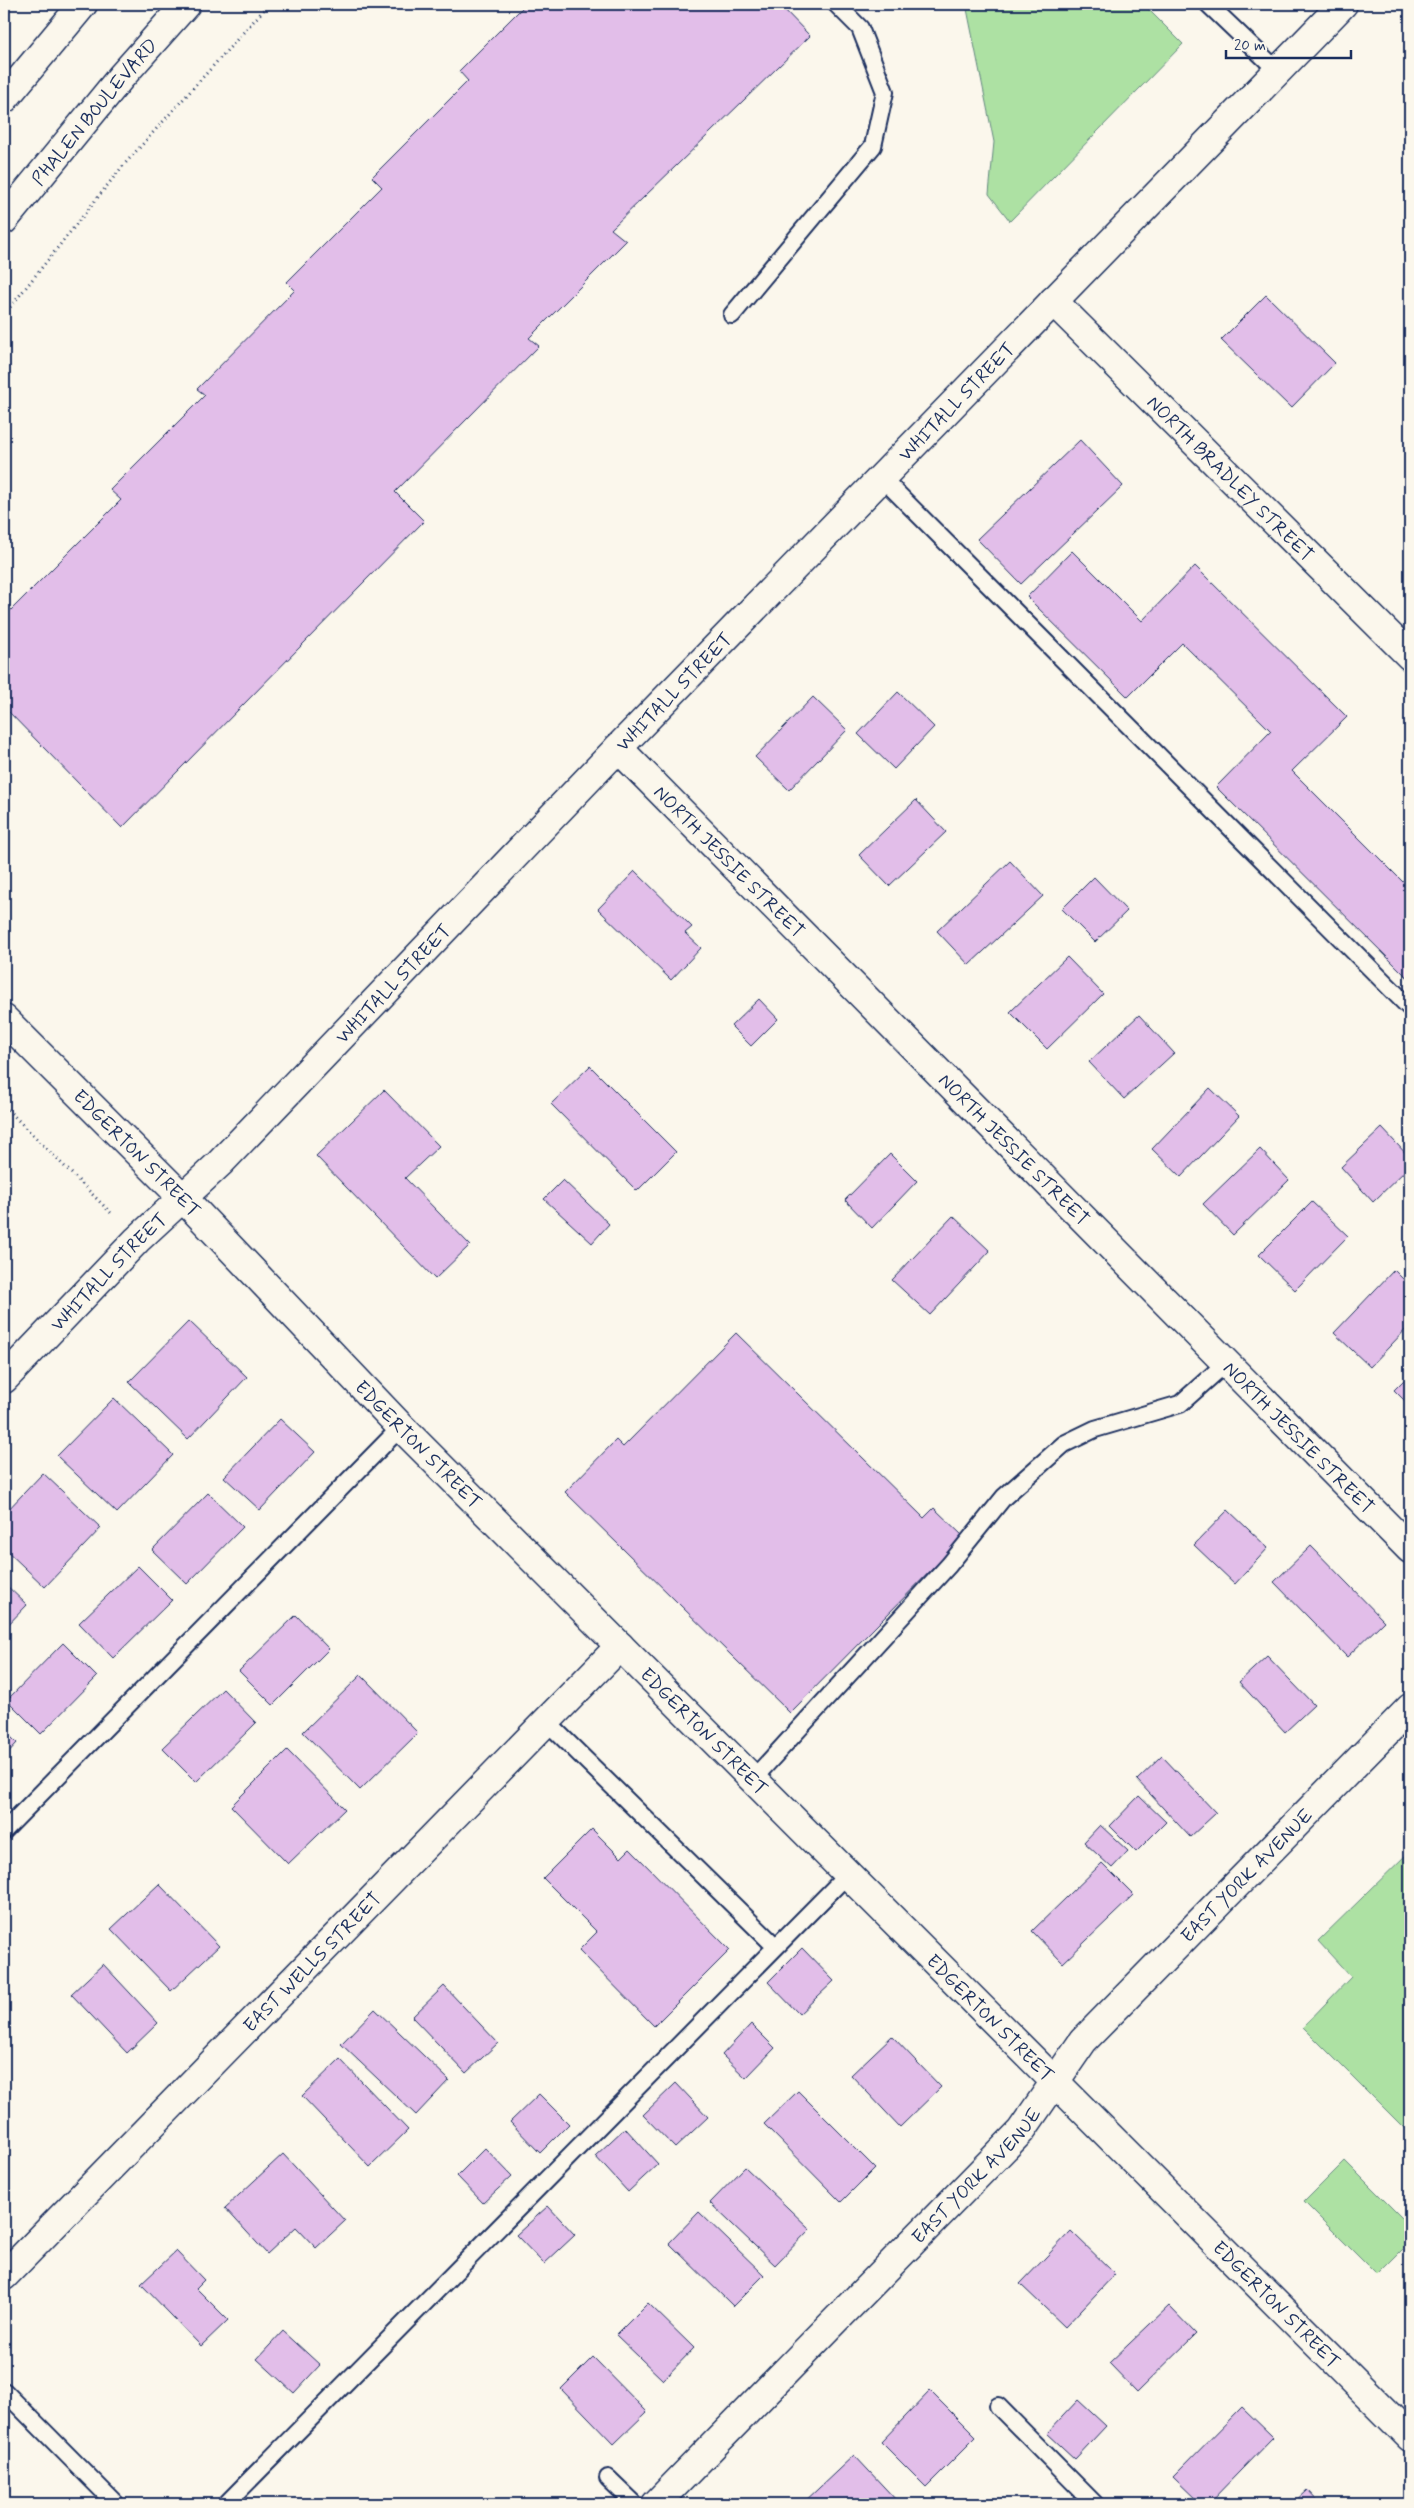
<svg xmlns="http://www.w3.org/2000/svg" width="1414" height="2508" font-family="Mynerve,sans-serif">
  <rect width="100%" height="100%" fill="#fbf7ec"/>
  <filter id="ink" filterUnits="userSpaceOnUse"><feTurbulence type="fractalNoise" baseFrequency=".02" numOctaves="2"/><feDisplacementMap in="SourceGraphic" scale="10" xChannelSelector="R" yChannelSelector="G"/><feConvolveMatrix kernelMatrix="1 2 1 2 8 2 1 2 1" color-interpolation-filters="sRGB"/></filter>
  <g filter="url(#ink)">
    <path fill="#ade1a3" stroke="#648880" d="M966,4H1143L1183,44L1010,221L989,194L994,142Z
      M1410,1851V2134L1303,2027L1351,1977L1318,1941Z
      M1345,2161L1410,2226V2242L1377,2275L1304,2202Z"/>
    <path fill="#e2bee9" stroke="#1b2f5e" d="M526,4H779L810,36L611,229L626,241L529,338L539,346L395,492L424,521L122,828L4,707V617L121,500L110,490L205,395L197,389L295,290L287,282L382,187L372,177L468,81L459,71Z
      M1266,295L1335,363L1291,408L1221,340Z
      M1080,440L1123,486L1021,584L977,539Z
      M1072,551L1142,621L1195,566L1347,717L1292,771L1410,889V980L1216,787L1271,731L1182,643L1128,697L1027,597Z
      M898,692L934,727L894,769L858,734Z
      M813,697L847,730L789,790L755,757Z
      M916,800L946,832L889,886L859,855Z
      M1010,861L1043,896L969,965L937,931Z
      M635,871L692,927L685,933L701,948L671,980L598,909Z
      M1094,877L1127,911L1095,942L1062,909Z
      M1067,957L1103,994L1047,1049L1010,1012Z
      M759,999L778,1019L751,1046L731,1026Z
      M1139,1015L1174,1053L1124,1099L1089,1062Z
      M590,1066L676,1152L637,1191L551,1104Z
      M1210,1088L1239,1116L1181,1177L1152,1149Z
      M384,1090L439,1146L405,1178L470,1245L435,1279L316,1156Z
      M1382,1128L1410,1158V1166L1373,1202L1341,1167Z
      M1260,1149L1289,1180L1233,1235L1203,1204Z
      M890,1154L917,1181L872,1228L845,1200Z
      M563,1180L609,1224L592,1243L544,1199Z
      M1312,1202L1348,1236L1295,1290L1259,1255Z
      M953,1216L990,1251L930,1315L892,1280Z
      M1394,1270L1410,1286V1325L1370,1367L1334,1333Z
      M189,1321L247,1377L188,1439L129,1382Z
      M736,1333L924,1518L934,1508L964,1537L790,1713L565,1492L616,1440L623,1447Z
      M1410,1374V1406L1394,1390Z
      M114,1398L173,1455L117,1513L57,1456Z
      M280,1419L315,1452L260,1510L224,1477Z
      M43,1473L101,1528L45,1587L4,1548V1514Z
      M208,1493L243,1527L187,1584L152,1550Z
      M1228,1510L1268,1548L1235,1584L1194,1545Z
      M1311,1546L1384,1621L1347,1657L1274,1582Z
      M138,1566L172,1600L113,1658L79,1623Z
      M4,1583L27,1605L4,1629Z
      M296,1615L329,1649L273,1705L239,1671Z
      M63,1643L97,1677L41,1734L7,1700Z
      M1267,1656L1314,1705L1285,1732L1239,1682Z
      M361,1675L418,1733L360,1790L303,1732Z
      M223,1689L256,1723L196,1782L162,1748Z
      M4,1730L17,1743L4,1757Z
      M287,1750L345,1809L288,1864L231,1806Z
      M1162,1756L1216,1813L1190,1837L1137,1780Z
      M1139,1796L1166,1822L1136,1852L1110,1826Z
      M1100,1825L1128,1851L1112,1868L1084,1842Z
      M592,1829L621,1858L630,1849L730,1950L654,2026L579,1950L597,1932L543,1878Z
      M1102,1863L1134,1895L1063,1963L1032,1931Z
      M159,1884L219,1946L171,1991L111,1929Z
      M802,1948L834,1981L799,2014L768,1982Z
      M103,1964L158,2023L127,2053L71,1994Z
      M444,1986L498,2043L466,2073L412,2017Z
      M375,2009L449,2080L416,2115L341,2044Z
      M751,2024L775,2048L746,2078L722,2055Z
      M892,2036L941,2087L900,2127L851,2075Z
      M340,2059L408,2130L370,2167L302,2096Z
      M676,2083L708,2117L675,2148L643,2115Z
      M798,2091L875,2168L841,2202L764,2124Z
      M539,2094L569,2124L540,2153L510,2122Z
      M625,2128L658,2164L628,2192L595,2156Z
      M485,2148L512,2176L483,2203L457,2176Z
      M283,2154L345,2221L316,2248L296,2227L267,2254L225,2208Z
      M745,2167L810,2229L775,2265L710,2203Z
      M548,2206L575,2235L544,2264L516,2235Z
      M699,2212L764,2275L733,2306L669,2243Z
      M1071,2231L1115,2274L1065,2327L1020,2284Z
      M176,2251L204,2280L196,2288L228,2320L201,2346L141,2284Z
      M648,2303L694,2348L663,2380L616,2335Z
      M1169,2306L1196,2334L1137,2392L1109,2363Z
      M283,2331L320,2365L294,2393L257,2359Z
      M593,2357L647,2412L614,2444L561,2389Z
      M930,2391L976,2437L926,2487L881,2442Z
      M1078,2400L1106,2426L1075,2459L1047,2433Z
      M1242,2407L1273,2437L1208,2504H1201L1173,2477Z
      M854,2455L898,2502L895,2504H802Z
      M4,2484L10,2491L4,2497Z
      M1307,2490L1320,2504H1292Z"/>
    <g fill="none" stroke-linecap="round" stroke-linejoin="round">
      <g stroke="#1b2f5e" stroke-width="20">
        <path id="service" d="M1208,4L1278,71
          M732,315L873,146L885,92L860,28L836,4
          M882,478L1410,1008
          M547,1722L775,1946
          M753,1779L949,1565L1004,1497L1064,1444L1095,1429L1180,1404L1226,1363
          M4,1831L401,1427
          M4,2391L116,2504
          M998,2406L1095,2504
          M608,2478L635,2504
          M226,2504L848,1874"/>
      </g>
      <g stroke="#1b2f5e" stroke-width="31">
        <g id="minor">
          <path id="s1" d="M1053,301L1410,656"/>
          <path id="s2" d="M618,748L1410,1549"/>
          <path id="s3" d="M4,1379L137,1240L220,1163L618,748L1343,4"/>
          <path id="s4" d="M4,2276L620,1646"/>
          <path id="s5" d="M656,2504L1021,2131L1083,2041L1410,1708"/>
        </g>
      </g>
      <g stroke="#1b2f5e" stroke-width="31">
        <g id="tertiary">
          <path id="s6" d="M4,1019L182,1197L401,1427L1410,2437"/>
        </g>
      </g>
      <g stroke="#1b2f5e" stroke-width="31">
        <g id="secondary">
          <path d="M4,99L83,4"/>
          <path id="s7" d="M4,220L121,77L186,4"/>
        </g>
      </g>
      <path stroke="#1b2f5e" stroke-width="3" stroke-dasharray="1 4" stroke-linecap="butt" d="M4,315L122,167L269,4
        M4,1106L113,1215"/>
      <use href="#service" stroke="#fbf7ec" stroke-width="16"/>
      <use href="#minor" stroke="#fbf7ec" stroke-width="28"/>
      <use href="#tertiary" stroke="#fbf7ec" stroke-width="28"/>
      <use href="#secondary" stroke="#fbf7ec" stroke-width="28"/>
    </g>
  </g>
  <g text-anchor="middle" stroke-width="4.5" stroke-linejoin="round" paint-order="stroke">
    <g font-size="19" fill="#1b2f5e" stroke="#fbf7ec">
      <text dy="7" stroke="none"><textPath href="#s7" startOffset="141">PHALEN BOULEVARD</textPath></text>
      <text dy="7" stroke="none"><textPath href="#s3" startOffset="1365">WHITALL STREET</textPath></text>
      <text dy="7" stroke="none"><textPath href="#s1" startOffset="251">NORTH BRADLEY STREET</textPath></text>
      <text dy="7" stroke="none"><textPath href="#s3" startOffset="960">WHITALL STREET</textPath></text>
      <text dy="7" stroke="none"><textPath href="#s2" startOffset="159">NORTH JESSIE STREET</textPath></text>
      <text dy="7" stroke="none"><textPath href="#s3" startOffset="555">WHITALL STREET</textPath></text>
      <text dy="7" stroke="none"><textPath href="#s2" startOffset="564">NORTH JESSIE STREET</textPath></text>
      <text dy="7" stroke="none"><textPath href="#s6" startOffset="189">EDGERTON STREET</textPath></text>
      <text dy="7" stroke="none"><textPath href="#s3" startOffset="150">WHITALL STREET</textPath></text>
      <text dy="7" stroke="none"><textPath href="#s2" startOffset="969">NORTH JESSIE STREET</textPath></text>
      <text dy="7" stroke="none"><textPath href="#s6" startOffset="594">EDGERTON STREET</textPath></text>
      <text dy="7" stroke="none"><textPath href="#s6" startOffset="999">EDGERTON STREET</textPath></text>
      <text dy="7" stroke="none"><textPath href="#s5" startOffset="864">EAST YORK AVENUE</textPath></text>
      <text dy="7" stroke="none"><textPath href="#s4" startOffset="440">EAST WELLS STREET</textPath></text>
      <text dy="7" stroke="none"><textPath href="#s6" startOffset="1404">EDGERTON STREET</textPath></text>
      <text dy="7" stroke="none"><textPath href="#s5" startOffset="459">EAST YORK AVENUE</textPath></text>
      <text dy="7" stroke="none"><textPath href="#s6" startOffset="1809">EDGERTON STREET</textPath></text>
    </g>
  </g>
  <rect width="1414" height="2508" fill="none" stroke="#fbf7ec" stroke-width="20"/>
  <rect x="10" y="10" width="1394" height="2488" fill="none" stroke="#1b2f5e" stroke-width="2" filter="url(#ink)"/>
  <path d="M1226 50v8h125v-8" fill="none" stroke="#1b2f5e" stroke-width="2.5"/>
  <text x="1234" y="50" font-size="15" fill="#1b2f5e" stroke="#fbf7ec" stroke-width="4" paint-order="stroke">20 m</text>
</svg>
